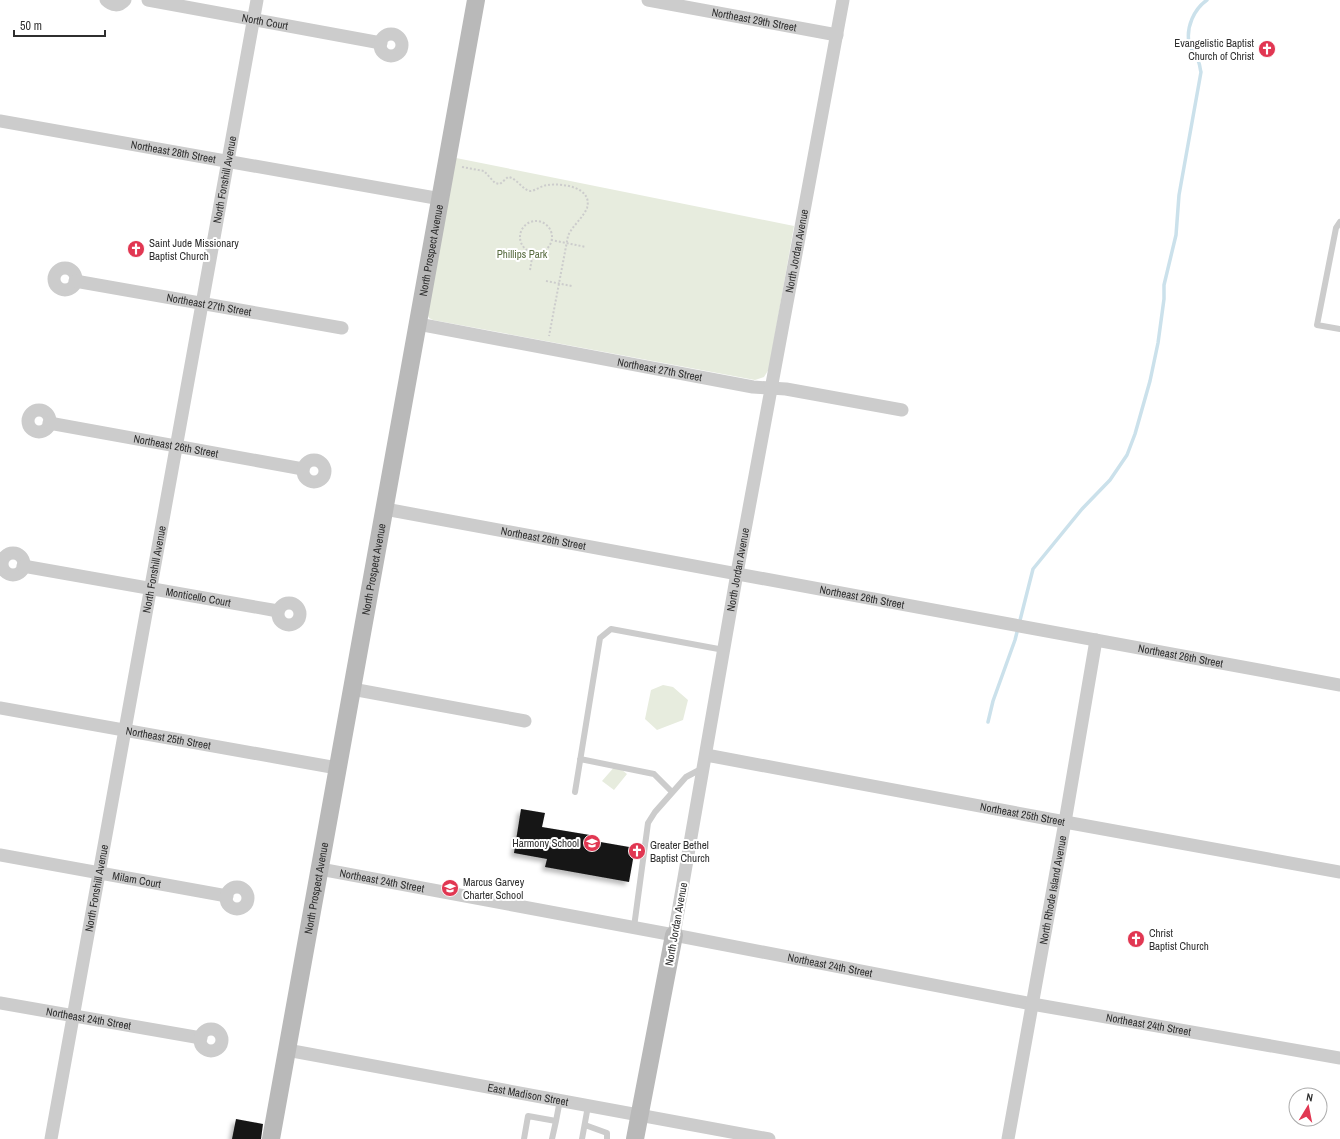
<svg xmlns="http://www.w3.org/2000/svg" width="1340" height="1139" font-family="'Archivo Narrow',sans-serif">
  <defs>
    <filter id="shadow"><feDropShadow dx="-3.5" dy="3.5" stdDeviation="2" flood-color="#0004"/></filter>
  </defs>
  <rect width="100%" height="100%" fill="#fff"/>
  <path fill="#e7ecde" d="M456,158L794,226L769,369L764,377L755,380L433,320L429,318L427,313Z
    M663,685L673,687L688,700L683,720L657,730L645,719L651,690Z
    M616,765L627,774L614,790L602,781Z"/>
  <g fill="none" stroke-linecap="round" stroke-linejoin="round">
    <path stroke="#cbe1eb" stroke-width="3.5" d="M988,722L993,701L1015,640L1033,569L1082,509L1110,480L1127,455L1135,434L1150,381L1158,343L1164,299V285L1176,235L1179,195L1201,72C1200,69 1200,66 1199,63C1197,56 1191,50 1189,43C1186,27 1194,9 1207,0"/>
  </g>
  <path fill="#161616" filter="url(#shadow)" d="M521,809L545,813L542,827L590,835L589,840L635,848L629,882L545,867L547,859L514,853Z
    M236,1119L263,1124L261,1139H232Z"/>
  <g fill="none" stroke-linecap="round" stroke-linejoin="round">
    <path stroke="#ccc" stroke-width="2" stroke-dasharray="2 2" stroke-linecap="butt" d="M462,167L484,171L495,183L500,184L508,177C517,178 523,191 531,191C537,190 542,185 548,185C562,183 593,187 587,208C583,218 572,226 568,236L549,336
      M520 237a16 16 0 1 1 32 0a16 16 0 1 1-32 0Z
      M551,240L586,247
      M530,270L533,252
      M546,281L572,286"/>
    <path stroke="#ccc" stroke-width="6" d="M1340,222L1336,228L1317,325L1340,329
      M580,759L654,774L672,792
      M575,792L600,638L611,629L724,650
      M634,927L648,823L655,812L686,777L703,768
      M556,1121L560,1100
      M585,1125L607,1133V1139
      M524,1139L528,1116L556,1121L552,1139
      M582,1139L588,1106"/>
    <g stroke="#ccc" stroke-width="13">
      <path d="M106,0C112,6 119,7 125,0"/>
      <path id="s1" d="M148,0L381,43"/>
      <path id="s2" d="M648,0L837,35"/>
      <circle cx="391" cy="45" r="11"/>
      <path id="s3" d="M0,121L441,199"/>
      <circle cx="65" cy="279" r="11"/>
      <path id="s4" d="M75,281L342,328"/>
      <path id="s5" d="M418,324L753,387L786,389L902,410"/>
      <circle cx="39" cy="421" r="11"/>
      <path id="s6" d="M49,423L303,469"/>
      <circle cx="314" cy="471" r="11"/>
      <path id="s7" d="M385,509L1340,685"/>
      <circle cx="13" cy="564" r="11"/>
      <path id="s8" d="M23,566L278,611"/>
      <circle cx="289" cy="614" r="11"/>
      <path d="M352,689L525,721"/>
      <path id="s9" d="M0,708L337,768"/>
      <path id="s10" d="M706,755L1065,822L1340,872"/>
      <path id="s11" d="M0,855L227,896"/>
      <path id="s12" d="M320,869L674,935L1032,1004L1340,1058"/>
      <circle cx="237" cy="898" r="11"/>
      <path id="s13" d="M674,935L737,573L843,0"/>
      <path id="s14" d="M0,1003L201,1038"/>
      <circle cx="211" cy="1040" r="11"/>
      <path id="s15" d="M287,1050L769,1139"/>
      <path id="s16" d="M51,1139L257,0"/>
      <path id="s17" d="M1008,1139L1065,822L1096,640"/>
    </g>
    <g stroke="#b9b9b9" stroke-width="18">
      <path id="s18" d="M271,1139L476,0"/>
      <path d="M635,1139L674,935"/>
    </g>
  </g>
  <defs>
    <g id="church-disc" transform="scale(0.9)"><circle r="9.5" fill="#e13752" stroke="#fff"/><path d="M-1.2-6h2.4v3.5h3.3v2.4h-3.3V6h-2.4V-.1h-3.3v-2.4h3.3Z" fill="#fff"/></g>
    <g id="school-disc" transform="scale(0.9)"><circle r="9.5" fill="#e13752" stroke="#fff"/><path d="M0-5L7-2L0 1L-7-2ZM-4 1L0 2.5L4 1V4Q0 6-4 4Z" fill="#fff"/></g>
  </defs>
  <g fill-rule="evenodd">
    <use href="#church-disc" x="1267" y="49"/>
    <use href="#church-disc" x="136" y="249"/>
    <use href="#school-disc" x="592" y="843"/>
    <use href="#church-disc" x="637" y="851"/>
    <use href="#school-disc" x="450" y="888"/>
    <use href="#church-disc" x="1136" y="939"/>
  </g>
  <g text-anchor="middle" stroke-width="4" stroke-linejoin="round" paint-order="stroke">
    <g font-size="11" fill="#2f2f2f" stroke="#fff">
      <text dy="4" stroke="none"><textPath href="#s2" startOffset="108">Northeast 29th Street</textPath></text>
      <text dy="4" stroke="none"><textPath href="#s1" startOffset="119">North Court</textPath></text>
      <text dy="4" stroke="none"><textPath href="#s3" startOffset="176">Northeast 28th Street</textPath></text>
      <text dy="4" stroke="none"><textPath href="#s16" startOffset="975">North Fonshill Avenue</textPath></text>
      <text dy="4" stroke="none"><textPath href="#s18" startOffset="903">North Prospect Avenue</textPath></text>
      <text dy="4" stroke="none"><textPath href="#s13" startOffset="695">North Jordan Avenue</textPath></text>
      <text dy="4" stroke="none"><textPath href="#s4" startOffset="136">Northeast 27th Street</textPath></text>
      <text dy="4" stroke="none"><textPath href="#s5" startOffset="246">Northeast 27th Street</textPath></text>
      <text dy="4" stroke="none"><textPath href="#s6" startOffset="129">Northeast 26th Street</textPath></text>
      <text dy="4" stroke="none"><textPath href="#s7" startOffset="161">Northeast 26th Street</textPath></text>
      <text dy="4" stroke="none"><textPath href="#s13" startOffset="371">North Jordan Avenue</textPath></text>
      <text dy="4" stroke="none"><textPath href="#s16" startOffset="579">North Fonshill Avenue</textPath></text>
      <text dy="4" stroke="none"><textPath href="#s18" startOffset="579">North Prospect Avenue</textPath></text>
      <text dy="4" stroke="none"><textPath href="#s8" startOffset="178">Monticello Court</textPath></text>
      <text dy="4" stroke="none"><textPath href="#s7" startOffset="485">Northeast 26th Street</textPath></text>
      <text dy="4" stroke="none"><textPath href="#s7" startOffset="809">Northeast 26th Street</textPath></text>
      <text dy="4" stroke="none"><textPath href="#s9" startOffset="171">Northeast 25th Street</textPath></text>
      <text dy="4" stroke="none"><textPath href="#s10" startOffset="322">Northeast 25th Street</textPath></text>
      <text dy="4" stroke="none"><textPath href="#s11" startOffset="139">Milam Court</textPath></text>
      <text dy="4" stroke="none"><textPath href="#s12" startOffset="63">Northeast 24th Street</textPath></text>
      <text dy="4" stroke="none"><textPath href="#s16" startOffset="255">North Fonshill Avenue</textPath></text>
      <text dy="4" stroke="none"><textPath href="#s18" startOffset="255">North Prospect Avenue</textPath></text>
      <text dy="4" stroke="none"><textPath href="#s17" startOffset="253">North Rhode Island Avenue</textPath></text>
      <text transform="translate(676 924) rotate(-80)" y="4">North Jordan Avenue</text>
      <text dy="4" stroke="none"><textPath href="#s12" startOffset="519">Northeast 24th Street</textPath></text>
      <text dy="4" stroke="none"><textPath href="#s14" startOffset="90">Northeast 24th Street</textPath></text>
      <text dy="4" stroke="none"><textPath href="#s12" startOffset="843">Northeast 24th Street</textPath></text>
      <text dy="4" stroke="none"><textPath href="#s15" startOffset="245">East Madison Street</textPath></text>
    </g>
    <g font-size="11" fill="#2f2f2f" stroke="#fff" text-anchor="start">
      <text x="1254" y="47" text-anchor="end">Evangelistic Baptist<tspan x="1254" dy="13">Church of Christ</tspan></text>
      <text x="149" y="247">Saint Jude Missionary<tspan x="149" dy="13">Baptist Church</tspan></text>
      <text x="579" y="847" text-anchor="end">Harmony School</text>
      <text x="650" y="849">Greater Bethel<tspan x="650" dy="13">Baptist Church</tspan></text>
      <text x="463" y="886">Marcus Garvey<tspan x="463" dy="13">Charter School</tspan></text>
      <text x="1149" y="937">Christ<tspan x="1149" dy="13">Baptist Church</tspan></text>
    </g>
    <g font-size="11" fill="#566a3e" stroke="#fff">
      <text x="522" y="258">Phillips Park</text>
    </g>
  </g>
  <g transform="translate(1308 1107) rotate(10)"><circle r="19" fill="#ffffff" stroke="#acacac"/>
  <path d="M0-3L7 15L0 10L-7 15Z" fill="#e13752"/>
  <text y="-6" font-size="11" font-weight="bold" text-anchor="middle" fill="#2f2f2f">N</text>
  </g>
  <path d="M14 30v6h91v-6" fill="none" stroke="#2f2f2f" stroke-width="2"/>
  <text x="20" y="30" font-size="12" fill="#2f2f2f" stroke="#ffffff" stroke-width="3" paint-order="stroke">50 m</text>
</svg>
